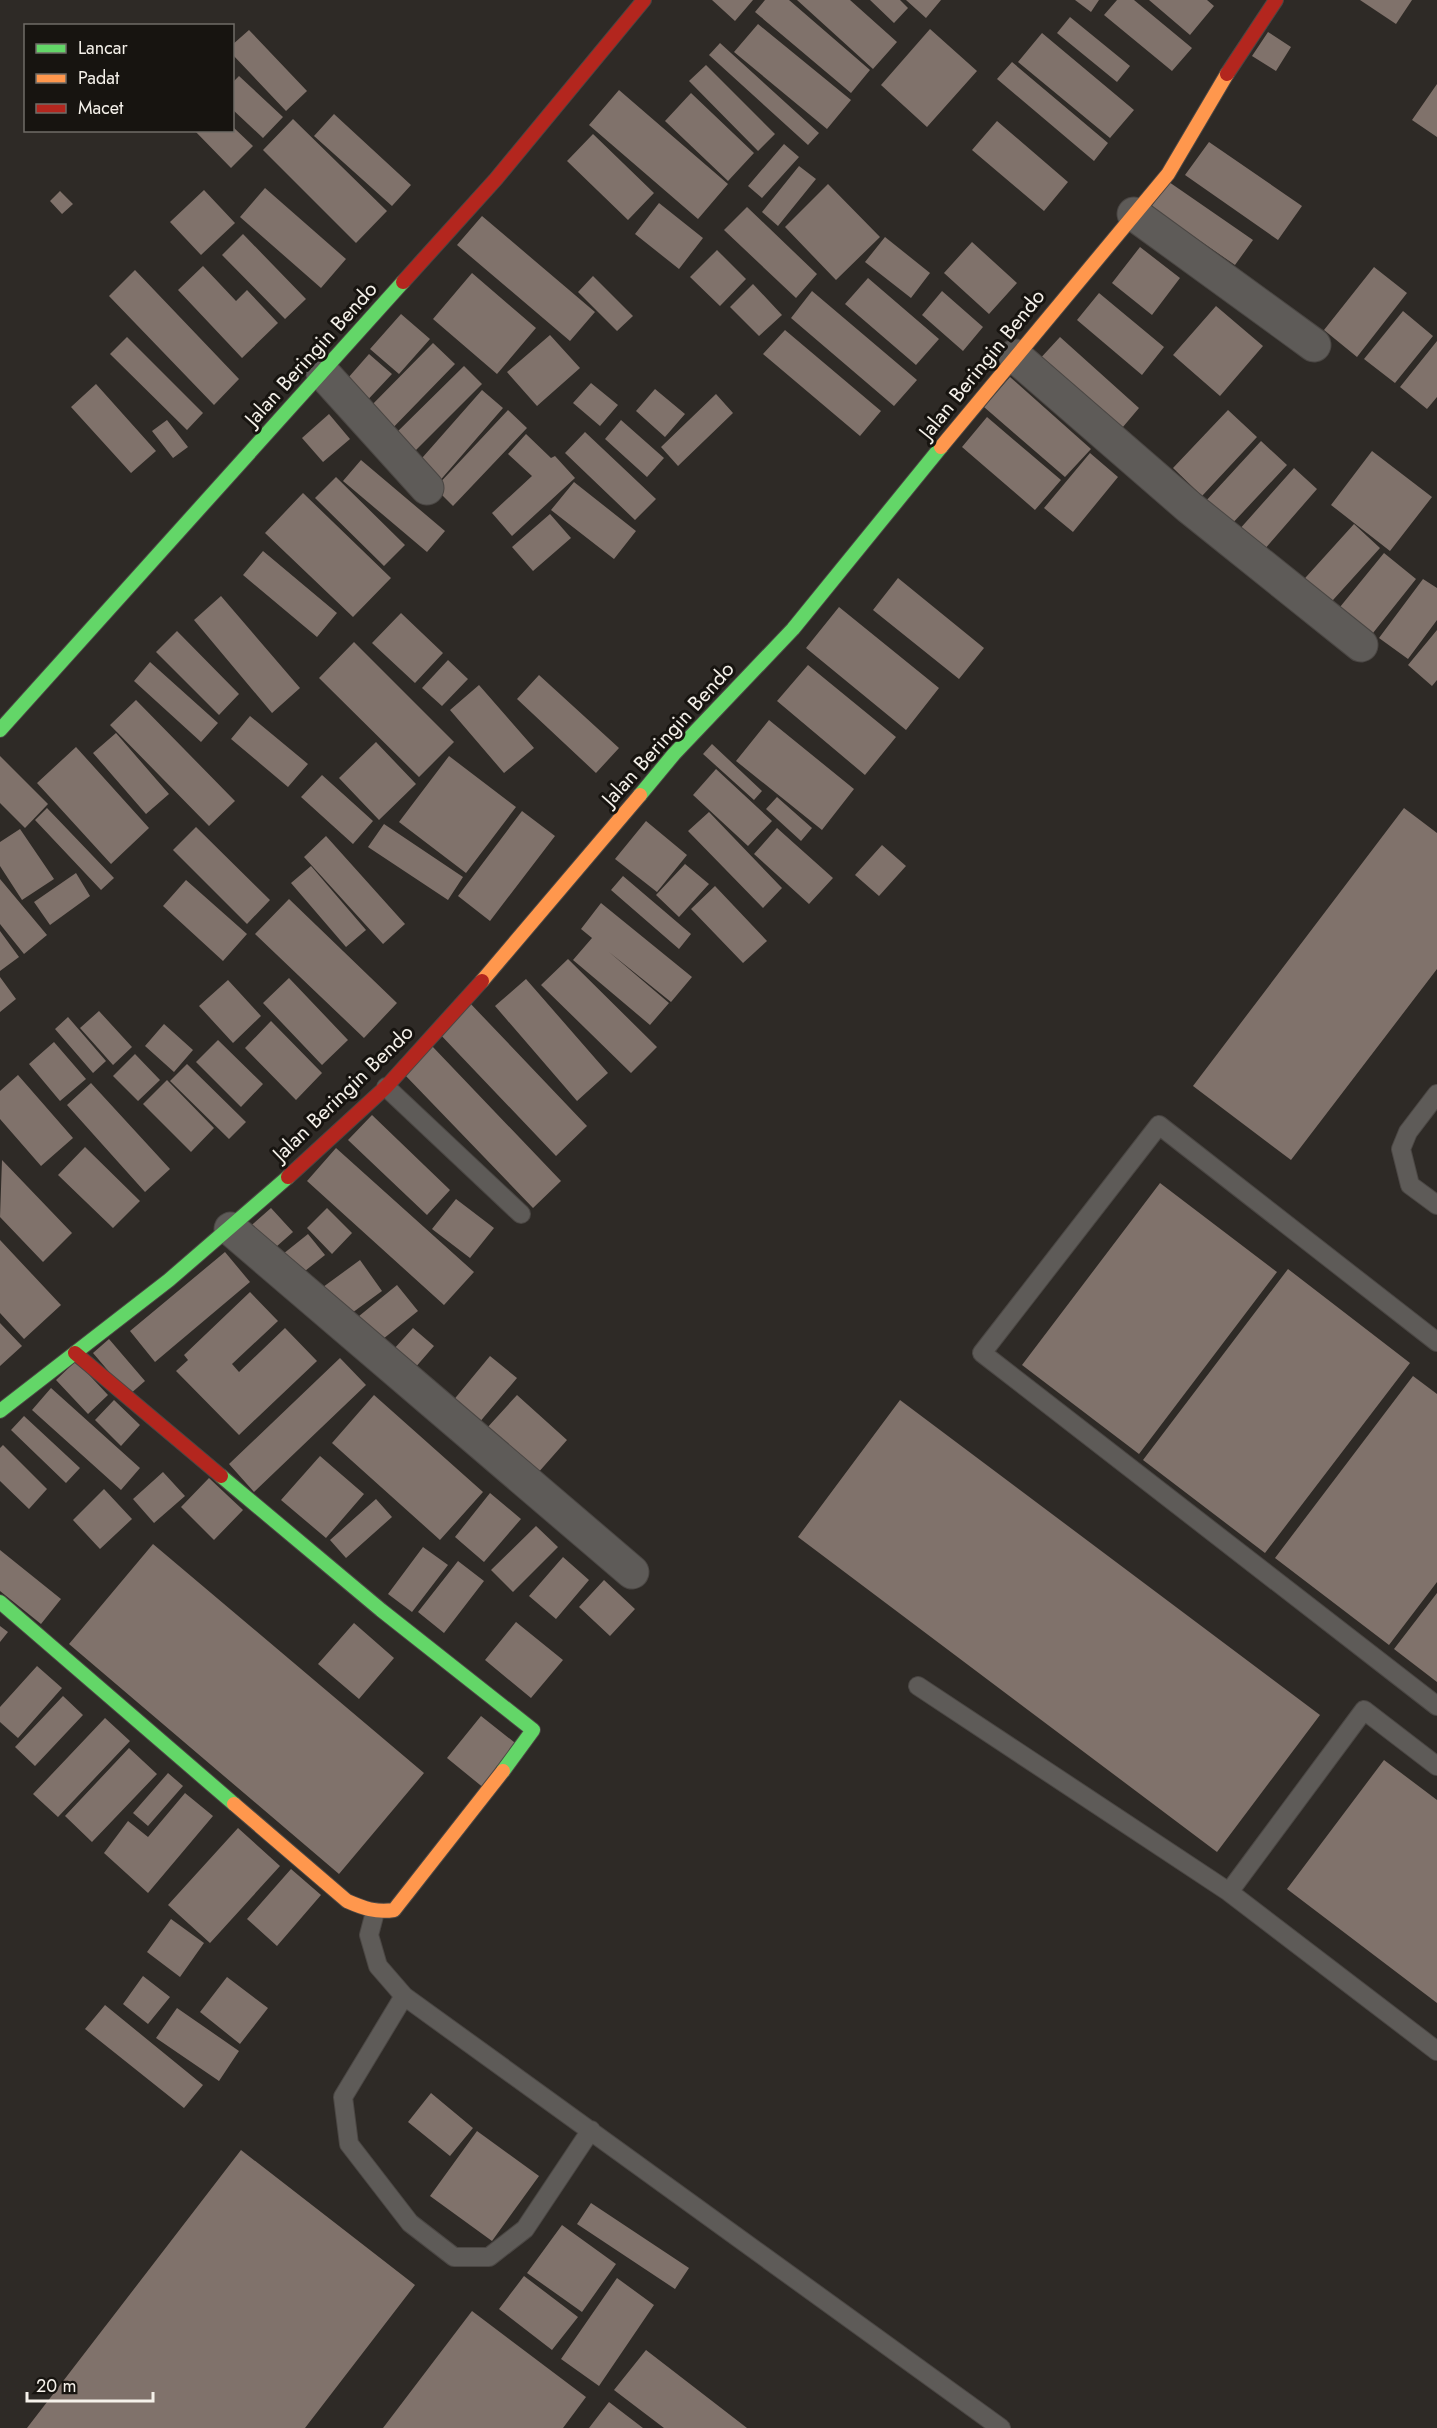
<svg xmlns="http://www.w3.org/2000/svg" width="1437" height="2428" font-family="Jost,sans-serif">
  <rect width="100%" height="100%" fill="#2e2a26"/>
  <path fill="#80726b" d="M712,0H753L735,21Z
    M765,0H789L870,70L851,93L755,12Z
    M797,0H850L897,42L873,69Z
    M870,0H900L908,8L894,23Z
    M906,0H941L926,18Z
    M1075,0H1099L1091,12Z
    M1117,0H1134L1192,48L1172,71L1104,15Z
    M1149,0H1207L1214,6L1190,35Z
    M1360,0H1412L1396,24Z
    M1070,17L1130,66L1117,82L1057,33Z
    M758,24L851,100L827,129L734,52Z
    M930,29L977,71L927,127L881,85Z
    M249,30L307,91L286,111L232,54V45Z
    M1268,32L1291,47L1276,71L1252,56Z
    M1042,33L1134,110L1110,138L1018,62Z
    M720,43L819,133L808,145L709,55Z
    M1012,62L1108,143L1094,161L997,79Z
    M706,65L775,134L758,151L689,81Z
    M239,76L283,117L263,138L232,109V83Z
    M1437,84V137L1412,120Z
    M619,90L728,184L698,219L589,125Z
    M691,93L754,153L728,181L665,121Z
    M334,114L411,185L392,206L314,136Z
    M293,119L387,211L356,243L263,150Z
    M997,121L1068,182L1044,211L972,150Z
    M232,126L253,146L231,168L194,130H232Z
    M593,134L654,193L628,220L567,161Z
    M1209,142L1302,206L1278,240L1185,175Z
    M784,144L799,157L762,198L748,186Z
    M799,166L816,179L778,226L762,212Z
    M1169,182L1253,240L1235,265L1151,207Z
    M828,184L880,237L836,280L785,227Z
    M265,188L346,259L321,288L240,217Z
    M204,190L235,223L201,255L170,222Z
    M60,191L73,204L62,214L50,201Z
    M659,203L703,238L679,269L635,234Z
    M747,207L817,274L796,298L724,230Z
    M482,216L595,312L570,341L457,245Z
    M243,234L306,299L285,319L222,255Z
    M885,237L930,273L911,298L865,262Z
    M972,242L1017,283L989,314L944,273Z
    M1140,247L1180,278L1152,315L1112,283Z
    M717,250L746,279L720,306L690,277Z
    M203,266L236,301L247,290L278,323L242,358L178,290Z
    M1374,267L1407,293L1357,357L1324,330Z
    M135,270L239,379L214,405L109,296Z
    M472,273L536,328L497,374L433,319Z
    M593,276L633,316L617,331L578,292Z
    M868,278L939,339L916,365L845,304Z
    M753,284L782,315L759,336L730,307Z
    M812,291L917,380L894,406L791,318Z
    M942,291L983,327L963,351L922,315Z
    M1099,293L1164,347L1142,375L1077,320Z
    M1216,306L1263,346L1220,396L1173,355Z
    M1403,311L1433,336L1395,383L1364,359Z
    M401,314L430,339L399,374L370,349Z
    M785,330L881,411L860,436L763,354Z
    M550,335L580,368L537,406L507,372Z
    M127,337L203,413L187,430L110,354Z
    M1060,337L1139,408L1117,434L1037,362Z
    M1437,341V397L1427,409L1400,387Z
    M433,343L455,364L384,437L362,415Z
    M369,354L392,374L361,407L341,386Z
    M464,366L482,384L408,458L389,440Z
    M1010,377L1091,449L1065,477L984,407Z
    M591,383L618,405L600,426L573,403Z
    M96,384L156,451L131,473L71,407Z
    M655,389L685,414L665,437L636,411Z
    M482,390L503,408L437,484L415,466Z
    M716,394L733,413L678,466L661,447Z
    M508,410L527,428L453,506L435,488Z
    M1228,410L1257,437L1202,496L1173,468Z
    M329,414L350,439L323,462L302,438Z
    M987,417L1061,480L1035,510L962,447Z
    M167,420L188,447L173,458L152,431Z
    M621,420L664,458L647,477L605,439Z
    M585,432L656,499L635,520L565,453Z
    M526,434L551,458L555,456L575,478L512,536L492,513L532,476L508,454Z
    M1261,441L1287,465L1229,527L1204,503Z
    M1372,451L1432,497L1390,551L1331,505Z
    M1090,453L1118,477L1073,532L1044,508Z
    M361,460L445,531L427,552L343,481Z
    M1294,468L1317,489L1263,551L1238,531Z
    M336,477L405,545L384,566L315,498Z
    M574,482L636,531L614,559L551,510Z
    M303,493L391,578L353,617L265,533Z
    M550,514L571,538L533,571L512,547Z
    M1354,524L1380,548L1324,610L1297,587Z
    M263,551L337,613L317,637L243,575Z
    M1384,553L1416,579L1373,633L1340,607Z
    M898,578L984,648L959,679L873,610Z
    M1423,579L1437,588V620L1408,659L1379,638Z
    M221,596L300,688L272,713L194,620Z
    M839,607L939,688L906,730L806,648Z
    M401,613L443,653L415,683L372,643Z
    M1437,630V680L1432,686L1408,665Z
    M177,631L239,694L219,715L156,652Z
    M354,642L454,742L419,777L319,678Z
    M448,660L468,679L442,706L422,688Z
    M150,662L218,723L201,742L134,681Z
    M808,665L896,737L865,775L777,701Z
    M539,675L619,748L596,773L517,699Z
    M479,685L534,748L504,773L450,710Z
    M136,700L235,801L209,826L110,725Z
    M250,716L308,764L288,787L231,739Z
    M769,720L854,789L822,830L736,761Z
    M116,733L169,794L146,814L93,753Z
    M376,742L416,784L379,820L339,778Z
    M712,744L762,791L754,800L703,754Z
    M76,747L149,828L111,864L37,783Z
    M0,756L48,804L25,828L0,803Z
    M449,756L516,807L466,873L399,822Z
    M716,769L772,821L748,846L693,795Z
    M322,775L373,821L353,844L301,797Z
    M777,797L812,828L801,841L766,809Z
    M47,808L114,878L101,890L35,820Z
    M1404,808L1437,833V969L1291,1160L1193,1086Z
    M522,811L555,836L490,921L458,896Z
    M709,812L782,888L763,908L688,831Z
    M646,821L687,855L657,892L615,859Z
    M384,824L463,877L448,900L368,847Z
    M196,827L270,900L247,924L173,850Z
    M777,828L833,878L809,904L754,854Z
    M20,829L54,879L22,900L0,866V842Z
    M326,836L405,924L383,944L304,857Z
    M882,845L906,866L879,896L855,875Z
    M685,864L709,884L679,917L656,895Z
    M311,866L366,930L346,947L291,883Z
    M76,873L90,896L50,925L34,902Z
    M623,876L691,934L679,949L611,890Z
    M0,879L47,935L24,954L0,924Z
    M186,880L247,934L223,961L163,906Z
    M715,886L767,941L743,963L691,909Z
    M289,899L397,1003L364,1038L255,934Z
    M601,903L692,977L671,1002L609,952L669,1003L650,1025L573,960L592,938L581,929Z
    M0,931L19,957L0,971Z
    M568,959L657,1047L631,1073L541,985Z
    M0,977L16,999L0,1012Z
    M289,978L348,1040L322,1065L263,1003Z
    M526,979L608,1073L577,1101L495,1006Z
    M228,980L261,1016L233,1043L199,1006Z
    M468,1001L587,1126L556,1156L437,1031Z
    M99,1011L132,1047L113,1065L80,1028Z
    M68,1017L106,1061L93,1073L55,1029Z
    M271,1021L322,1073L296,1100L245,1048Z
    M164,1024L193,1050L174,1072L145,1046Z
    M218,1040L263,1084L241,1107L196,1062Z
    M54,1042L86,1079L60,1101L29,1064Z
    M432,1046L561,1181L533,1208L404,1074Z
    M135,1054L160,1080L138,1101L113,1076Z
    M187,1064L246,1122L229,1139L170,1081Z
    M18,1075L73,1138L41,1166L0,1119V1091Z
    M167,1080L214,1128L191,1152L143,1104Z
    M91,1083L170,1169L145,1192L67,1105Z
    M372,1115L450,1190L427,1215L348,1140Z
    M85,1147L140,1201L113,1228L58,1175Z
    M336,1148L474,1272L444,1305L307,1181Z
    M2,1160L72,1233L43,1262L0,1217Z
    M1160,1183L1277,1272L1139,1454L1022,1365Z
    M456,1199L494,1228L470,1258L432,1229Z
    M271,1208L293,1232L268,1254L246,1230Z
    M327,1208L352,1233L332,1254L307,1228Z
    M308,1234L325,1255L295,1279L278,1258Z
    M0,1240L61,1305L24,1339L0,1313Z
    M225,1252L250,1282L155,1362L130,1331Z
    M360,1260L382,1291L341,1321L319,1290Z
    M1288,1269L1410,1363L1265,1553L1143,1460Z
    M397,1285L418,1311L373,1347L353,1321Z
    M250,1292L278,1321L232,1364L239,1372L285,1328L317,1361L239,1435L176,1371L188,1360L184,1355Z
    M0,1323L22,1346L0,1366Z
    M413,1328L434,1346L414,1369L393,1350Z
    M109,1339L145,1381L129,1395L93,1353Z
    M490,1356L517,1378L473,1430L447,1408Z
    M340,1358L366,1385L254,1492L229,1464Z
    M76,1361L108,1395L88,1414L56,1380Z
    M1413,1376L1437,1394V1582L1389,1645L1275,1558Z
    M51,1388L140,1468L121,1490L32,1410Z
    M374,1395L483,1492L440,1540L332,1443Z
    M517,1395L567,1440L537,1474L486,1429Z
    M114,1400L140,1425L121,1446L95,1420Z
    M900,1400L1320,1715L1217,1852L798,1537Z
    M24,1416L80,1468L66,1483L11,1430Z
    M3,1445L47,1489L29,1509L0,1481V1448Z
    M320,1456L364,1494L326,1538L281,1500Z
    M163,1472L185,1496L154,1523L133,1499Z
    M209,1478L243,1510L214,1540L181,1507Z
    M104,1489L132,1519L100,1549L73,1520Z
    M490,1493L521,1519L484,1562L455,1537Z
    M376,1499L392,1517L346,1558L330,1540Z
    M536,1526L558,1547L513,1592L491,1570Z
    M153,1544L424,1773L339,1874L69,1644Z
    M423,1547L448,1565L412,1612L388,1594Z
    M0,1550L61,1599L41,1624L0,1591Z
    M563,1557L589,1580L556,1619L529,1596Z
    M458,1561L484,1581L444,1633L418,1612Z
    M604,1580L635,1609L610,1636L579,1607Z
    M1437,1593V1682L1394,1649Z
    M516,1622L563,1660L531,1698L485,1660Z
    M354,1623L394,1658L359,1699L318,1664Z
    M0,1626L8,1632L0,1642Z
    M37,1666L62,1688L18,1738L0,1722V1707Z
    M63,1696L83,1715L35,1766L15,1747Z
    M481,1716L519,1746L485,1789L447,1758Z
    M105,1718L130,1741L58,1817L33,1794Z
    M129,1748L157,1774L92,1842L65,1816Z
    M1384,1760L1437,1800V2003L1287,1889Z
    M168,1773L183,1786L148,1826L133,1813Z
    M185,1793L213,1816L148,1893L104,1853L128,1821L148,1837Z
    M238,1828L280,1866L210,1943L168,1905Z
    M291,1869L321,1895L277,1946L247,1919Z
    M171,1919L204,1943L180,1977L147,1952Z
    M143,1976L170,1997L148,2024L123,2004Z
    M227,1977L268,2008L240,2044L200,2012Z
    M105,2005L203,2085L184,2108L85,2029Z
    M177,2008L239,2051L219,2081L156,2038Z
    M431,2093L473,2128L450,2156L408,2122Z
    M477,2131L539,2176L492,2241L430,2196Z
    M241,2150L415,2285L305,2428H27Z
    M591,2203L689,2268L675,2289L577,2224Z
    M562,2225L616,2264L582,2312L527,2273Z
    M524,2276L578,2317L552,2350L499,2309Z
    M617,2278L654,2305L599,2386L561,2359Z
    M472,2311L586,2397L563,2428H383Z
    M646,2350L747,2428H664L614,2390Z
    M609,2402L643,2428H589Z"/>
  <g fill="none" stroke-linecap="round" stroke-linejoin="round">
    <g stroke="#4b4744" stroke-width="20">
      <path id="lane" d="M386,1087L521,1214
        M1437,1094L1408,1132L1401,1149L1410,1185L1437,1205
        M1437,1342L1159,1125L982,1353L1437,1706
        M918,1686L1229,1892L1437,2051
        M1229,1892L1364,1710L1437,1766
        M375,1912L369,1935L378,1966L404,1996L1001,2428
        M404,1996L343,2097L349,2144L410,2223L454,2257H489L525,2229L591,2130"/>
    </g>
    <g stroke="#4b4744" stroke-width="35">
      <path id="street" d="M1134,214L1314,345
        M1015,356L1189,507L1361,645
        M323,373L427,488
        M231,1229L632,1572"/>
    </g>
    <g stroke="#4b4744" stroke-width="16">
      <path id="fast" d="M0,730L403,282
        M640,795L674,754L793,629L941,447
        M0,1411L169,1280L288,1177
        M221,1476L381,1610L533,1730L503,1771
        M0,1602L234,1804"/>
    </g>
    <g stroke="#4b4744" stroke-width="16">
      <path id="slow" d="M941,447L1168,174L1227,74
        M482,981L640,795
        M234,1804L347,1901C363,1908 376,1913 394,1910L503,1771"/>
    </g>
    <g stroke="#4b4744" stroke-width="16">
      <path id="jam" d="M1227,74L1276,0
        M403,282L496,179L644,0
        M288,1177L386,1087L482,981
        M75,1353L221,1476"/>
    </g>
    <use href="#lane" stroke="#5e5b58" stroke-width="18"/>
    <use href="#street" stroke="#5e5b58" stroke-width="33"/>
    <use href="#fast" stroke="#63d668" stroke-width="14"/>
    <use href="#slow" stroke="#ff974d" stroke-width="14"/>
    <use href="#jam" stroke="#b3261e" stroke-width="14"/>
  </g>
  <g text-anchor="middle" stroke-width="6" stroke-linejoin="round" paint-order="stroke">
    <g font-size="21" fill="#f5f1ea" stroke="#171410">
      <text transform="translate(311 354) rotate(-48)" y="7">Jalan Beringin Bendo</text>
      <text transform="translate(982 364) rotate(-51)" y="7">Jalan Beringin Bendo</text>
      <text transform="translate(668 734) rotate(-48)" y="7">Jalan Beringin Bendo</text>
      <text transform="translate(343 1093) rotate(-44)" y="7">Jalan Beringin Bendo</text>
    </g>
  </g>
  <rect x="24" y="24" width="210" height="108" fill="#171410" stroke="#706c67" stroke-width="1.5"/>
  <rect x="36" y="44" width="30" height="9" fill="#63d668" stroke="#706c67" stroke-width="1.5"/>
  <text x="78" y="54" font-size="18" fill="#f5f1ea">Lancar</text>
  <rect x="36" y="74" width="30" height="9" fill="#ff974d" stroke="#706c67" stroke-width="1.5"/>
  <text x="78" y="84" font-size="18" fill="#f5f1ea">Padat</text>
  <rect x="36" y="104" width="30" height="9" fill="#b3261e" stroke="#706c67" stroke-width="1.5"/>
  <text x="78" y="114" font-size="18" fill="#f5f1ea">Macet</text>
  <path d="M27 2392v9h126v-9" fill="none" stroke="#f5f1ea" stroke-width="3"/>
  <text x="36" y="2392" font-size="18" fill="#f5f1ea" stroke="#171410" stroke-width="4.5" paint-order="stroke">20 m</text>
</svg>
